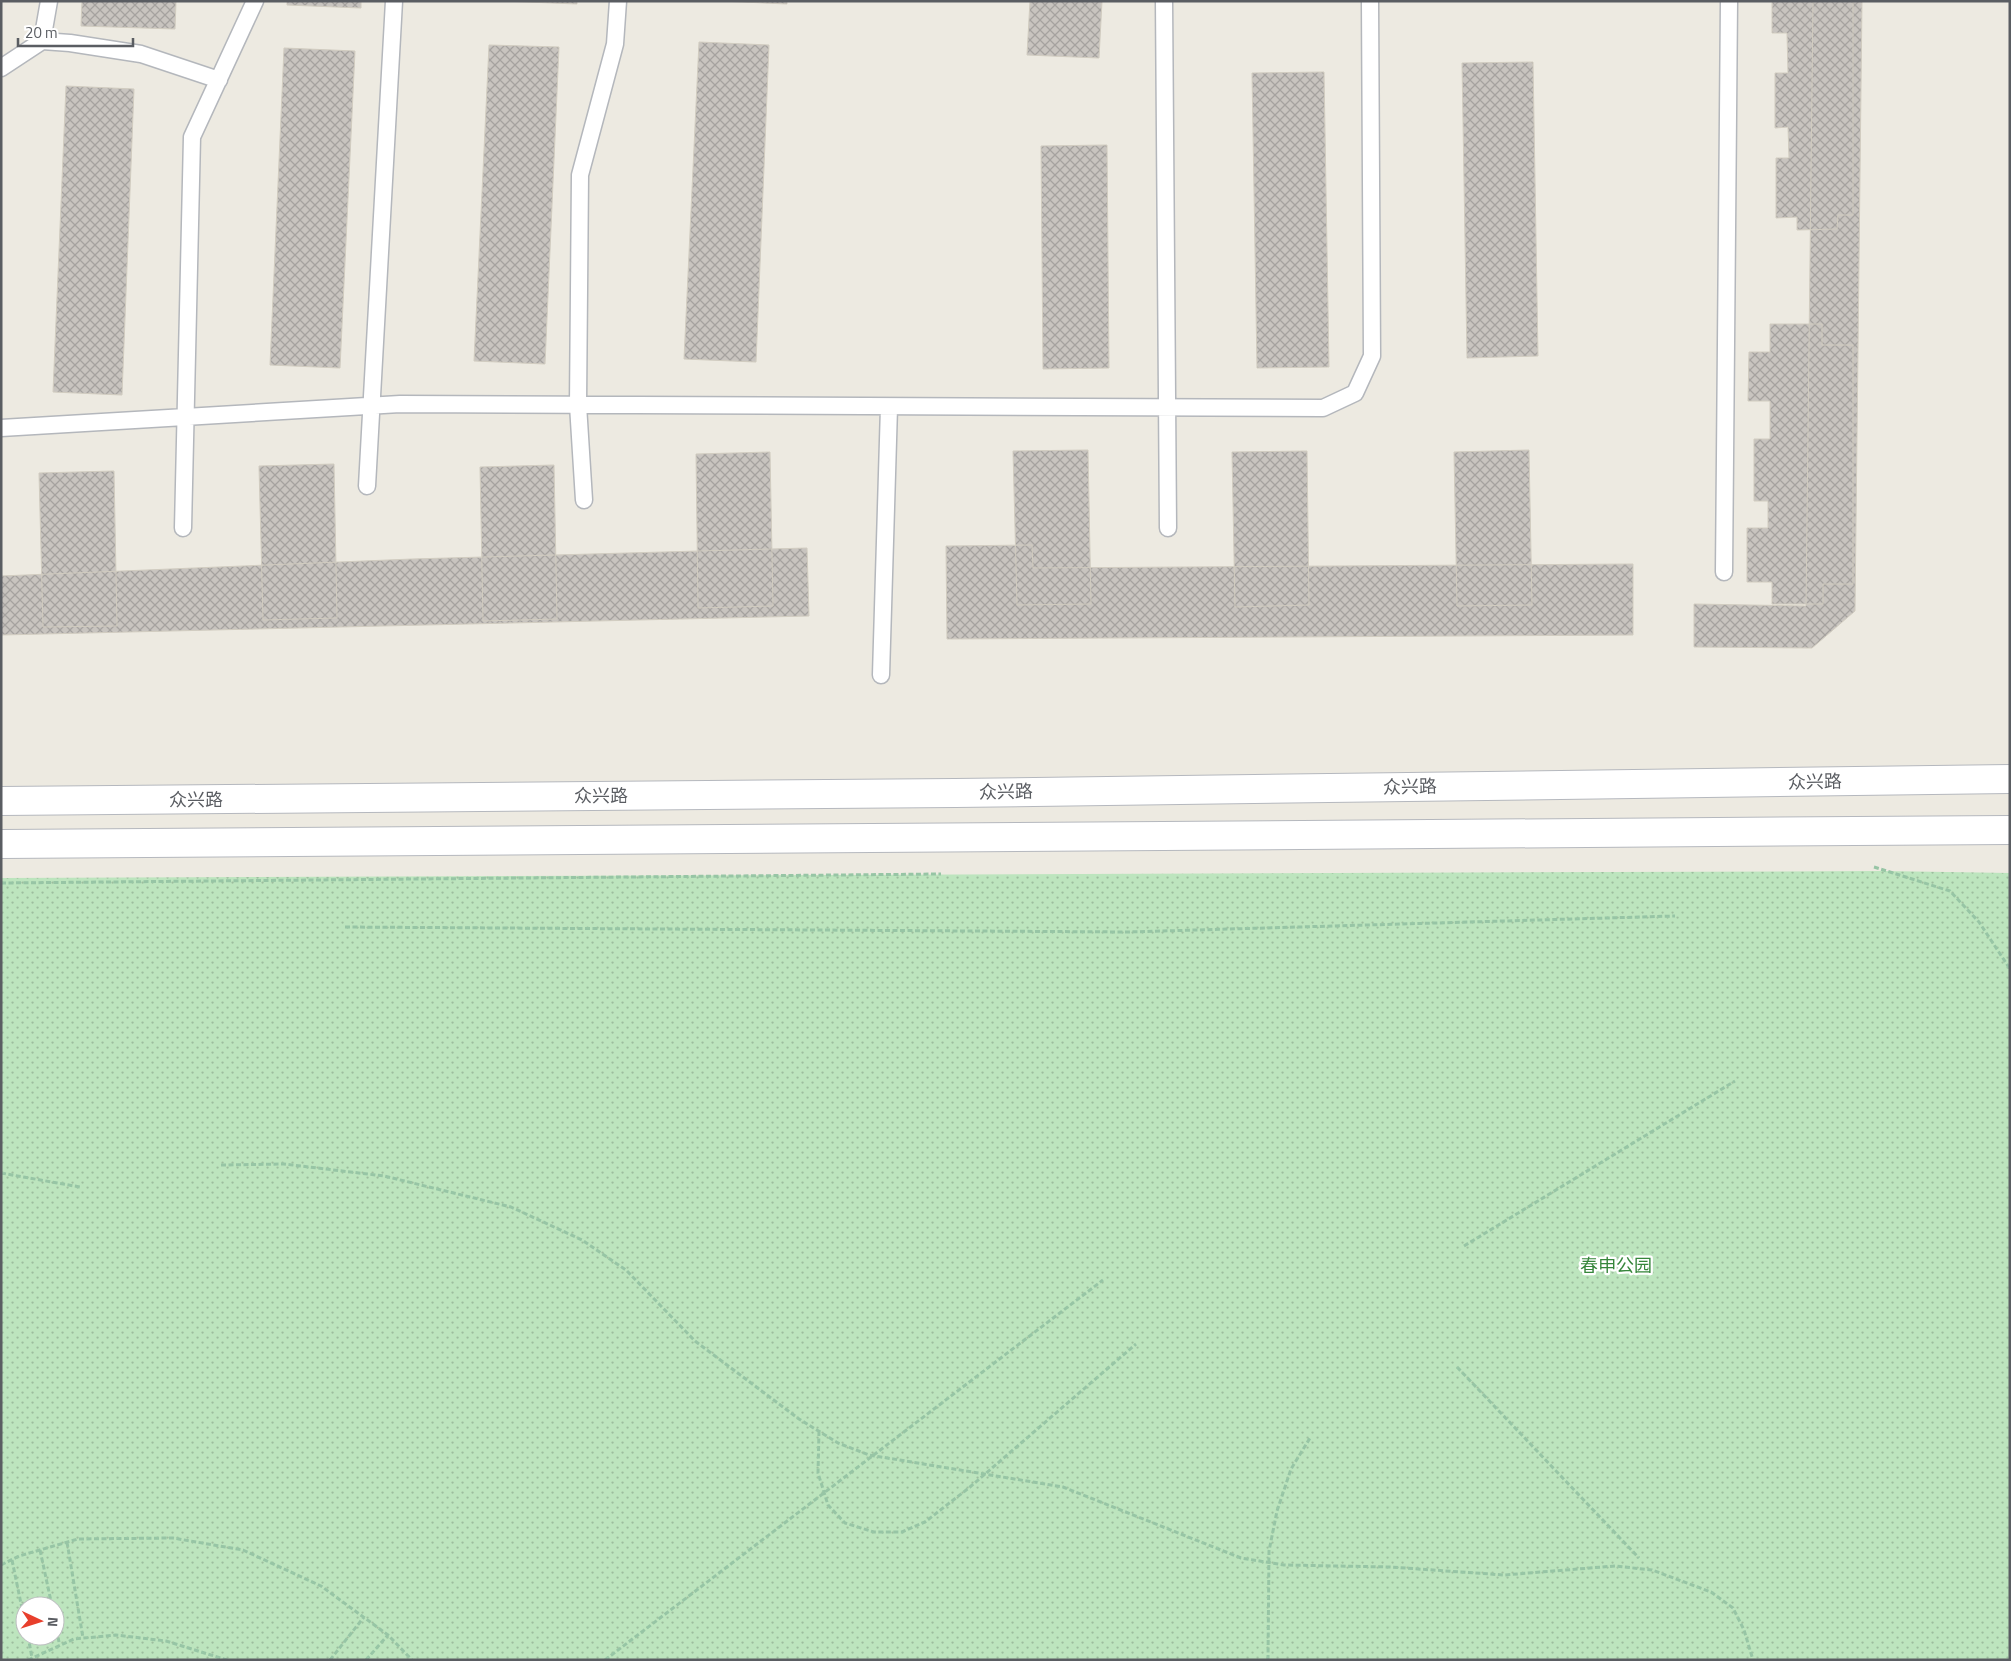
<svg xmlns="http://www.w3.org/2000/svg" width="2011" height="1661" font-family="'Titillium Web','Noto Sans SC',sans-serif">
  <defs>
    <pattern id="grass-dots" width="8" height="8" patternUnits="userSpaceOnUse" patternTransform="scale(1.25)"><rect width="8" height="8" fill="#bde5be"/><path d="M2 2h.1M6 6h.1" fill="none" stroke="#9dbd9e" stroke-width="1.8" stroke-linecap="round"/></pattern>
    <pattern id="building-cross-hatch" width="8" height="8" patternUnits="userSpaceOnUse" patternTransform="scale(1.25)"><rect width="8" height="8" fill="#c8c4bf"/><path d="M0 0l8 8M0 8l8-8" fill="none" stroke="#a5a29f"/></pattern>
  </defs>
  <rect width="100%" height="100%" fill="#edeae1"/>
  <path fill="url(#grass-dots)" fill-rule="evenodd" d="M1884,871L2010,873V1660H1V878ZM25,1606H55V1636H25Z"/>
  <path fill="url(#building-cross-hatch)" stroke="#d1ccc0" d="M82,1H176L175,29L81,26Z
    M287,1H361V8L287,5Z
    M502,1H577V4Z
    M720,1H787V4Z
    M1030,1H1102L1099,58L1027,55Z
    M1772,1H1853V215H1838L1837,229L1797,230V217L1776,218V158H1789L1788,127L1775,128V73H1788L1787,33H1772Z
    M1813,1H1862L1855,611L1812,648L1694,647V604L1806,606Z
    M699,42L769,45L756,362L684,359Z
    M489,45L559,47L545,364L474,361Z
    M284,48L355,51L340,368L270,365Z
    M1533,62L1538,356L1467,358L1462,63Z
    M1324,72L1329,367L1257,368L1252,73Z
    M66,86L134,89L122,395L53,392Z
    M1107,145L1109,368L1043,369L1041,146Z
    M1770,324H1822V345H1853V584H1823V604H1772V582H1747V528H1768V501H1754V439H1770V401H1748L1749,352H1770Z
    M1088,450L1091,604L1017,605L1013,451Z
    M1529,450L1532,605L1457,606L1454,452Z
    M1307,451L1309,605L1235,607L1232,452Z
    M770,452L773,606L698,608L696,454Z
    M334,464L337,618L263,620L259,466Z
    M554,465L557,619L483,621L480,467Z
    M114,471L117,626L43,627L39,473Z
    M1032,545L1033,568L1633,564V635L947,639L946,546Z
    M807,548L809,616L1,635V576L412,559Z"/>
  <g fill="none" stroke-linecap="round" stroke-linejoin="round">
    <g stroke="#b4b7bc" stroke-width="19">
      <path id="lane" d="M1164,1L1168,528
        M42,41L49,1
        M1,68L42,41L70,43L141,54L219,80
        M1,428L400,404L1323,408L1355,393L1372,356L1370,1
        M367,486L394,1
        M584,500L578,405L580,175L615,44L618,1
        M183,528L192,137L255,1
        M1724,572L1729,1
        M881,675L889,407"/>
    </g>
    <g stroke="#b5b8be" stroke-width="30">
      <path id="secondary" d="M1,801L955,793L2010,779
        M1,844L2010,830"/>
    </g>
    <path stroke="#97c5a5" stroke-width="3" stroke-dasharray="5 2.5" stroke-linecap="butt" d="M1874,867L1950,891L1979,922L2010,969
      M1,883L941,874
      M345,927L1128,932L1675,916
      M221,1165L284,1164L384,1176L511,1207L582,1240L626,1270L695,1341L799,1419L838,1443L869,1455L1063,1487L1241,1558L1284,1565L1390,1567L1504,1575L1615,1566L1652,1570L1711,1592L1733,1608L1744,1630L1753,1660
      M1,1173L80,1187
      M1464,1246L1735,1081
      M1457,1367L1639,1558
      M819,1431L818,1473L828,1505L845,1523L874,1532H902L925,1522L970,1487L1136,1344
      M67,1542L83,1638
      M40,1550L52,1606
      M12,1560L25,1623
      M1,1565L19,1556L78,1539L173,1538L243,1550L321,1586L388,1635L412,1660
      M55,1623L59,1642
      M28,1636L32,1658
      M28,1660L74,1639L116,1635L166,1641L227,1660
      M330,1660L364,1617
      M366,1660L388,1635
      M605,1660L1103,1280
      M1268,1660L1269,1551L1277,1511L1291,1469L1310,1438"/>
    <use href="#lane" stroke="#fff" stroke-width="16"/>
    <use href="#secondary" stroke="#fff" stroke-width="28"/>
  </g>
  <g text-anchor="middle" stroke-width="4.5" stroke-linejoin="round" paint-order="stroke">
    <g font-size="18" fill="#5a5d62" stroke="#fff">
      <text transform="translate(1815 782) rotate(-1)" y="6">众兴路</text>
      <text transform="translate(1410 787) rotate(-1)" y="6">众兴路</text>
      <text transform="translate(1006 792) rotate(-1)" y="6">众兴路</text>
      <text x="601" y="802">众兴路</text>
      <text x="196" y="806">众兴路</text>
    </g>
    <g font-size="18" fill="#36863b" stroke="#fff">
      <text x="1616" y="1272">春申公园</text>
    </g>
  </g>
  <rect width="2011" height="1661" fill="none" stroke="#5a5d62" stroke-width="5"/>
  <g transform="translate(40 1621) rotate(94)"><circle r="24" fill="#ffffff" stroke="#bdbec0"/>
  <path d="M0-4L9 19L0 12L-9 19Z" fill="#e83f2c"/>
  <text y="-8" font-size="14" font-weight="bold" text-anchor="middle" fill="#5a5d62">N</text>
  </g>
  <path d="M18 38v8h115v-8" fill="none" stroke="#5a5d62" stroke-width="2.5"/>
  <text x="25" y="38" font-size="15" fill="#5a5d62" stroke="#ffffff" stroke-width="4" paint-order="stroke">20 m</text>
</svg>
